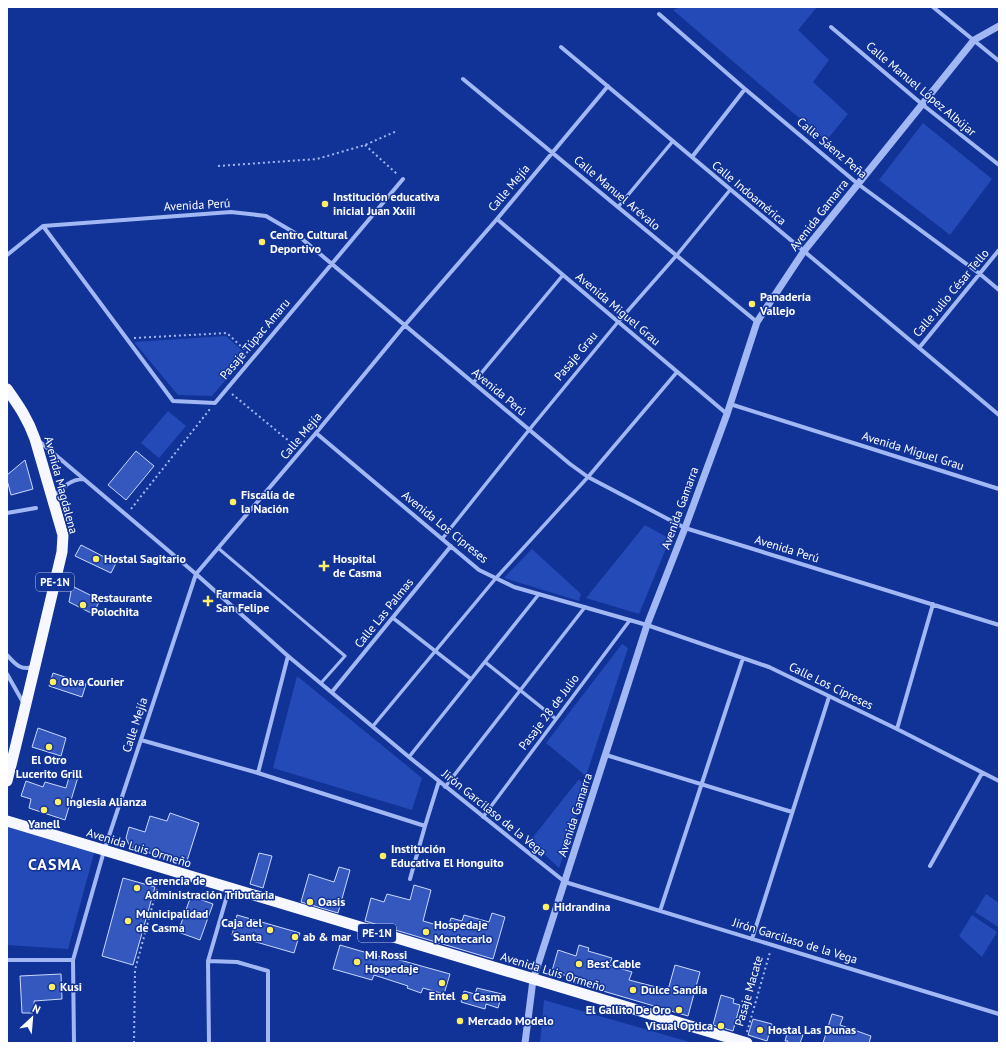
<svg xmlns="http://www.w3.org/2000/svg" width="1006" height="1050" font-family="'PT Sans',sans-serif">
  <rect width="100%" height="100%" fill="#113397"/>
  <path fill="#244ab7" d="M680,7H817L798,30L829,60L813,82L848,114L826,141L673,10Z
    M923,123L992,179L950,235L879,180Z
    M226,336L247,355L212,396L178,395L134,342Z
    M168,411L186,426L159,458L141,443Z
    M645,525L670,539L639,614L586,598Z
    M532,549L581,594L579,601L504,578Z
    M622,644L628,648L586,776L546,743Z
    M297,676L422,778L412,810L273,768Z
    M579,779L586,788L559,868L530,841Z
    M8,825L95,850L68,949L7,945V829Z
    M986,894L999,903L998,927L975,912Z
    M972,915L997,932L982,957L959,936Z
    M544,1000L693,1043H540Z"/>
  <path fill="#3558be" stroke="#cad8fe" d="M136,451L154,466L126,500L108,485Z
    M25,460L33,489L11,495L7,480V475Z
    M81,545L116,563L111,573L75,556Z
    M72,586L100,600L93,614L69,602Z
    M53,673L86,684L82,697L49,686Z
    M38,728L66,738L61,756L32,747Z
    M70,774L78,777L65,820L29,808L31,799L21,796L26,781L43,787L45,782L66,788Z
    M170,813L199,823L186,864L130,847L126,838L129,827L145,832L150,816L167,821Z
    M259,853L272,856L263,888L250,884Z
    M339,867L350,870L338,913L301,902L309,874L334,882Z
    M123,878L155,887L133,965L102,956Z
    M414,885L431,890L423,921L448,928L451,918L462,921L464,915L489,922L492,913L505,917L493,959L365,921L371,898L384,902L387,894L410,900Z
    M191,896L213,904L200,940L178,932Z
    M237,915L300,933L294,953L232,935Z
    M340,945L388,959L389,957L450,974L444,994L423,988L421,993L407,988L408,986L374,975L372,980L333,969Z
    M579,945L589,948L588,951L612,958L609,965L632,972L629,980L656,987V986L668,990L675,965L700,972L688,1016L569,981L570,977L552,971L558,950L576,956Z
    M61,974L62,999L34,1001L35,1013H22L20,976Z
    M477,988L502,994L498,1008L486,1004L485,1009L461,1002L464,991L475,994Z
    M721,995L734,999L733,1003L740,1005L733,1031L713,1025Z
    M832,1014L843,1017L840,1025L871,1036L869,1043H823Z
    M753,1019L772,1024L767,1041L748,1035Z
    M788,1030L803,1035L800,1043H787L788,1041H785Z"/>
  <g fill="none" stroke-linecap="round" stroke-linejoin="round">
    <path stroke="#a2b8f4" stroke-width="2" stroke-dasharray="2 3" stroke-linecap="butt" d="M365,145L397,174
      M218,166L317,159L365,145L397,131
      M134,338L227,333L248,353
      M232,394L295,446
      M131,509L210,409
      M747,1032L770,952
      M134,1043L135,970L158,885"/>
    <path stroke="#a2b8f4" stroke-width="3" d="M218,548L345,656L321,683"/>
    <path stroke="#a2b8f4" stroke-width="3.5" d="M618,207L673,141
      M473,383L563,275
      M442,539L529,430L618,322L676,256L730,190
      M393,618L471,679
      M485,662L556,719
      M373,726L496,578L588,477L677,372
      M409,757L539,594
      M445,787L585,607
      M483,817L630,620"/>
    <path stroke="#a2b8f4" stroke-width="4" d="M933,7L999,61
      M659,14L745,89L858,184L980,274L999,290
      M831,27L923,105L999,165
      M561,47L999,415
      M463,79L757,322
      M692,157L745,89
      M497,219L727,414
      M43,226L173,401L215,403L403,179
      M7,255L43,226L231,212L266,216L295,233L570,464L588,477L685,528L999,625
      M919,348L999,250
      M730,404L999,489
      M316,433L479,570L514,587L647,625L769,667L897,729L999,781
      M39,441L196,574L288,656L409,757L565,882L999,1014
      M53,498C62,488 70,479 84,479
      M7,513L36,508
      M7,655C15,664 21,671 33,667
      M288,656L258,773L425,826L439,781
      M7,674L24,704
      M332,692L451,546
      M897,729L933,604
      M141,740L258,773
      M606,755L792,812
      M930,866L982,773
      M410,879L425,826
      M660,911L743,658
      M752,939L829,697
      M7,960H73
      M208,961L237,962L268,971V1043
      M74,1043L73,960L104,851L196,574L316,433L405,325L497,219L608,86
      M209,1043L208,961L229,889"/>
    <path stroke="#a2b8f4" stroke-width="7" d="M525,1043L533,980L647,625L685,528L727,414L757,322L804,251L974,40L999,26"/>
    <path stroke="#f7f8ff" stroke-width="11" d="M7,389C19,406 28,419 35,439L63,535L62,552C44,628 26,705 7,781
      M7,821L747,1043"/>
  </g>
  <g fill="#ffef65" stroke="#113397" stroke-width="1.5">
    <circle cx="325" cy="204" r="4"/>
    <circle cx="262" cy="242" r="4"/>
    <circle cx="752" cy="304" r="4"/>
    <circle cx="233" cy="502" r="4"/>
    <circle cx="96" cy="559" r="4"/>
    <path d="M322 560h4v4h4v4h-4v4h-4v-4h-4v-4h4z"/>
    <path d="M206 595h4v4h4v4h-4v4h-4v-4h-4v-4h4z"/>
    <circle cx="83" cy="605" r="4"/>
    <circle cx="53" cy="682" r="4"/>
    <circle cx="49" cy="747" r="4"/>
    <circle cx="58" cy="802" r="4"/>
    <circle cx="44" cy="810" r="4"/>
    <circle cx="383" cy="856" r="4"/>
    <circle cx="137" cy="888" r="4"/>
    <circle cx="310" cy="902" r="4"/>
    <circle cx="546" cy="907" r="4"/>
    <circle cx="128" cy="921" r="4"/>
    <circle cx="270" cy="930" r="4"/>
    <circle cx="426" cy="932" r="4"/>
    <circle cx="295" cy="937" r="4"/>
    <circle cx="357" cy="962" r="4"/>
    <circle cx="579" cy="964" r="4"/>
    <circle cx="442" cy="983" r="4"/>
    <circle cx="52" cy="987" r="4"/>
    <circle cx="633" cy="990" r="4"/>
    <circle cx="465" cy="997" r="4"/>
    <circle cx="679" cy="1010" r="4"/>
    <circle cx="460" cy="1021" r="4"/>
    <circle cx="721" cy="1026" r="4"/>
    <circle cx="760" cy="1030" r="4"/>
  </g>
  <g text-anchor="middle" stroke-width="3" stroke-linejoin="round" paint-order="stroke">
    <g fill="#113397" stroke="#b8c2e0" stroke-width="1">
      <rect x="36" y="573" width="38" height="18" rx="3"/>
      <rect x="358" y="924" width="38" height="18" rx="3"/>
    </g>
    <g font-size="11" font-weight="bold" fill="#fff">
      <text x="55" y="586">PE-1N</text>
      <text x="377" y="937">PE-1N</text>
    </g>
    <g font-size="12" fill="#fff" stroke="#113397">
      <text transform="translate(921 89) rotate(40)" y="4">Calle Manuel López Albújar</text>
      <text transform="translate(832 148) rotate(40)" y="4">Calle Sáenz Peña</text>
      <text transform="translate(509 188) rotate(-50)" y="4">Calle Mejía</text>
      <text transform="translate(617 193) rotate(40)" y="4">Calle Manuel Arévalo</text>
      <text transform="translate(749 193) rotate(40)" y="4">Calle Indoamérica</text>
      <text transform="translate(197 205) rotate(-3)" y="4">Avenida Perú</text>
      <text transform="translate(819 215) rotate(-52)" y="4">Avenida Gamarra</text>
      <text transform="translate(951 293) rotate(-50)" y="4">Calle Julio César Tello</text>
      <text transform="translate(618 309) rotate(40)" y="4">Avenida Miguel Grau</text>
      <text transform="translate(255 339) rotate(-50)" y="4">Pasaje Túpac Amaru</text>
      <text transform="translate(576 356) rotate(-50)" y="4">Pasaje Grau</text>
      <text transform="translate(499 392) rotate(40)" y="4">Avenida Perú</text>
      <text transform="translate(301 436) rotate(-50)" y="4">Calle Mejía</text>
      <text transform="translate(913 451) rotate(17)" y="4">Avenida Miguel Grau</text>
      <text transform="translate(61 485) rotate(75)" y="4">Avenida Magdalena</text>
      <text transform="translate(680 508) rotate(-70)" y="4">Avenida Gamarra</text>
      <text transform="translate(445 527) rotate(39)" y="4">Avenida Los Cipreses</text>
      <text transform="translate(787 549) rotate(17)" y="4">Avenida Perú</text>
      <text transform="translate(384 613) rotate(-51)" y="4">Calle Las Palmas</text>
      <text transform="translate(831 686) rotate(26)" y="4">Calle Los Cipreses</text>
      <text transform="translate(549 712) rotate(-53)" y="4">Pasaje 28 de Julio</text>
      <text transform="translate(135 725) rotate(-72)" y="4">Calle Mejía</text>
      <text transform="translate(494 813) rotate(39)" y="4">Jirón Garcilaso de la Vega</text>
      <text transform="translate(575 815) rotate(-72)" y="4">Avenida Gamarra</text>
      <text transform="translate(139 848) rotate(17)" y="4">Avenida Luis Ormeño</text>
      <text transform="translate(795 941) rotate(17)" y="4">Jirón Garcilaso de la Vega</text>
      <text transform="translate(553 972) rotate(17)" y="4">Avenida Luis Ormeño</text>
      <text transform="translate(749 991) rotate(-74)" y="4">Pasaje Macate</text>
    </g>
    <g font-size="12" font-weight="bold" fill="#fff" stroke="#113397" text-anchor="start">
      <text x="333" y="201">Institución educativa<tspan x="333" dy="14">inicial Juan Xxiii</tspan></text>
      <text x="270" y="239">Centro Cultural<tspan x="270" dy="14">Deportivo</tspan></text>
      <text x="760" y="301">Panadería<tspan x="760" dy="14">Vallejo</tspan></text>
      <text x="241" y="499">Fiscalía de<tspan x="241" dy="14">la Nación</tspan></text>
      <text x="104" y="563">Hostal Sagitario</text>
      <text x="333" y="563">Hospital<tspan x="333" dy="14">de Casma</tspan></text>
      <text x="216" y="598">Farmacia<tspan x="216" dy="14">San Felipe</tspan></text>
      <text x="91" y="602">Restaurante<tspan x="91" dy="14">Polochita</tspan></text>
      <text x="61" y="686">Olva Courier</text>
      <text x="49" y="764" text-anchor="middle">El Otro<tspan x="49" dy="14">Lucerito Grill</tspan></text>
      <text x="66" y="806">Inglesia Alianza</text>
      <text x="44" y="828" text-anchor="middle">Yanell</text>
      <text x="391" y="853">Institución<tspan x="391" dy="14">Educativa El Honguito</tspan></text>
      <text x="145" y="885">Gerencia de<tspan x="145" dy="14">Administración Tributaria</tspan></text>
      <text x="318" y="906">Oasis</text>
      <text x="554" y="911">Hidrandina</text>
      <text x="136" y="918">Municipalidad<tspan x="136" dy="14">de Casma</tspan></text>
      <text x="262" y="927" text-anchor="end">Caja del<tspan x="262" dy="14">Santa</tspan></text>
      <text x="434" y="929">Hospedaje<tspan x="434" dy="14">Montecarlo</tspan></text>
      <text x="303" y="941">ab &amp; mar</text>
      <text x="365" y="959">Mi Rossi<tspan x="365" dy="14">Hospedaje</tspan></text>
      <text x="587" y="968">Best Cable</text>
      <text x="60" y="991">Kusi</text>
      <text x="641" y="994">Dulce Sandia</text>
      <text x="442" y="1000" text-anchor="middle">Entel</text>
      <text x="473" y="1001">Casma</text>
      <text x="671" y="1014" text-anchor="end">El Gallito De Oro</text>
      <text x="468" y="1025">Mercado Modelo</text>
      <text x="713" y="1030" text-anchor="end">Visual Optica</text>
      <text x="768" y="1034">Hostal Las Dunas</text>
    </g>
    <g font-size="16" font-weight="bold" letter-spacing="1" fill="#fff" stroke="#113397">
      <text x="55" y="870">CASMA</text>
    </g>
  </g>
  <rect width="1006" height="1050" fill="none" stroke="#ffffff" stroke-width="16"/>
  <g transform="translate(32 1018) rotate(26)" stroke="#113397" stroke-width="3" paint-order="stroke">
  <path d="M0-3L7 15L0 10L-7 15Z" fill="#ffffff"/>
  <text y="-6" font-size="11" font-weight="bold" text-anchor="middle" fill="#ffffff">N</text>
  </g>
</svg>
